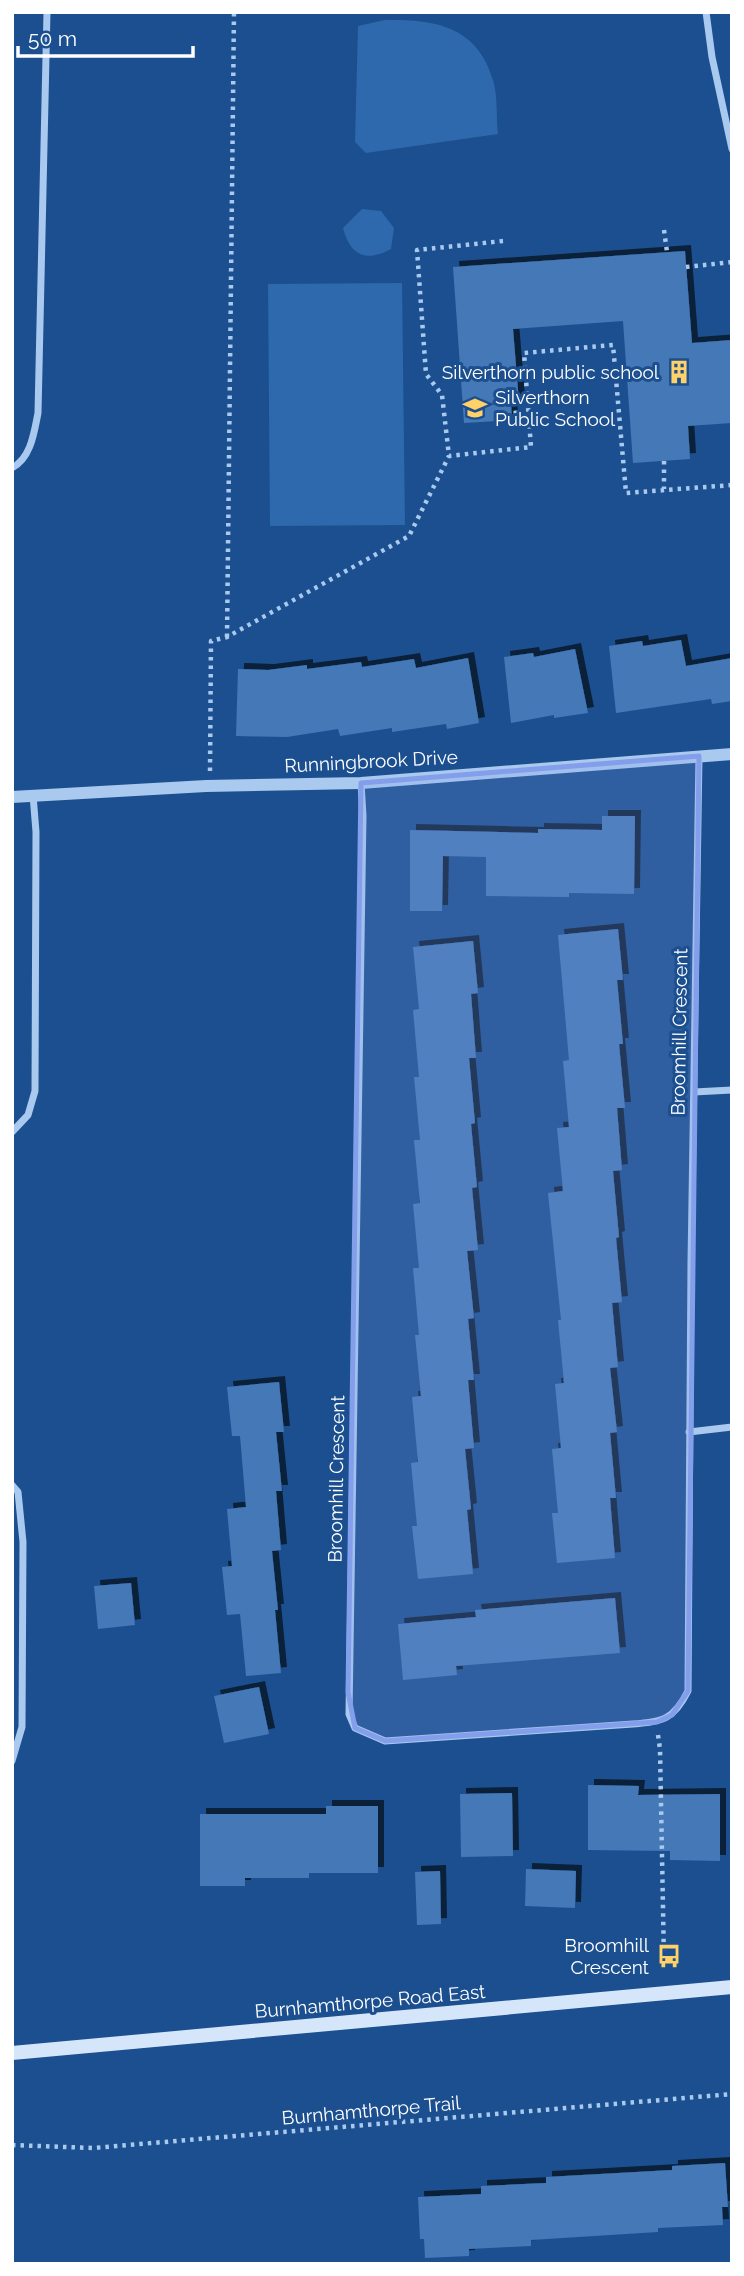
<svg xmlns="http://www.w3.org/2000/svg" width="744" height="2276" font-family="Raleway,sans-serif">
  <defs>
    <filter id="shadow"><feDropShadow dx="6" dy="-6" stdDeviation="0" flood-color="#0009"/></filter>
  </defs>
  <rect width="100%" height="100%" fill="#1b4f8f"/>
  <path fill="#2e69ad" d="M385,20C435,19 477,26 493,80C498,96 496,117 498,134L366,153L355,142L358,26Z
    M362,209L381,211L394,228L391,249C365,263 350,255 343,228Z
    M402,283L405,525L270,526L268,284Z"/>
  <path fill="#4478b7" filter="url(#shadow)" d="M685,251L692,343L732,340V423L688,426L690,459L633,463L623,321L513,329L519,402L511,403L512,420L464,423L453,267Z
    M681,640L686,666L732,658V701L712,704L711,699L616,713L609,646L642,641L643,646Z
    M575,649L588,713L554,718V715L511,723L504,657L533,653L534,657Z
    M468,658L479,723L447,729L446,724L392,732V728L340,736L338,729L287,737L236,736L238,669L268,670L307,665V669L361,662L362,667L414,659L416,668Z
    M602,816H635L634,894L569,893V897L486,896V857L443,856L442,911H410V830L538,833V829L602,830Z
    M618,929L623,980H617L623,1044H619L625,1108H617L622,1170L613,1171L619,1237L616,1238L622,1302L612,1303L618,1367L610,1368L617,1432L610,1433L616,1498H610L615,1558L557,1563L552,1513H558L552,1449L561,1448L555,1384L564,1383L558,1320H561L548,1193L563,1191L557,1128L569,1127L563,1061L569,1060L558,935Z
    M473,941L478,993L471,994L476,1058H469L475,1123L471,1124L477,1187L472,1188L478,1250L467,1251L474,1318L468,1319L474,1380H468L474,1448L465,1449L471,1509L467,1510L473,1574L418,1579L412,1526H417L411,1463L418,1462L412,1397L421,1396L415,1335H419L413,1268H419L413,1204L420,1203L414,1140H420L414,1077H419L413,1010L419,1009L413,947Z
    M279,1382L284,1432H276L282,1491H276L281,1550L272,1551L278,1610H275L281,1673L246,1676L240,1614L227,1615L222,1567L232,1566L227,1509L246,1507L240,1436H232L227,1387Z
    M131,1583L135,1625L98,1629L94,1586Z
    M615,1598L620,1653L456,1666L457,1675L403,1680L398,1624L476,1617L475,1610Z
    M259,1687L269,1734L224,1743L214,1696Z
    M588,1785L639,1786L638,1795L720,1794V1861L670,1860V1851L588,1850Z
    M512,1793L513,1856L461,1857L460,1794Z
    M326,1806H378V1873H309V1878H245V1886H200V1814H326Z
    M526,1869L576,1871L575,1908L525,1906Z
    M440,1871L441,1924L417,1925L415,1872Z
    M725,2163L728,2207H722L723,2225L658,2228V2232L531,2240V2246L469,2249V2256L425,2258L424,2239H420L418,2197L481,2194V2186L546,2183V2177L672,2170V2166Z"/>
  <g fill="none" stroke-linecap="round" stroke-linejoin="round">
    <path stroke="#a9c9ee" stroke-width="4.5" stroke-dasharray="3.5 5" stroke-linecap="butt" d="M664,230L667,252
      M503,241L417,250L426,374L442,395L449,456L531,447L524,353L613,345L626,493L732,485
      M686,267L732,262
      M515,402L516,417H529
      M664,461V489
      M227,637L234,12
      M210,771L211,641L227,637L409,536L449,456
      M658,1735L660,1749L664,1961
      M12,2145L93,2148L732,2094"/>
    <path stroke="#a9c9ee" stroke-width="7" d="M706,12L712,57L732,149
      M12,468C31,458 34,433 38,413L47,12
      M361,783L363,816L349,1714L355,1728L385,1741L633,1724C663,1722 674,1719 688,1691L691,1263L699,756
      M694,1092L732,1090
      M12,1132L28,1115L35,1091L36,832L33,795
      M689,1432L732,1427
      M12,1485L18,1492L23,1542L22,1727L12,1761"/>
    <path stroke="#a9c9ee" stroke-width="12" d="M12,797L206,786L361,783L732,754"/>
    <path stroke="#d6e6fa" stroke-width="14" d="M12,2053L732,1987"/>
  </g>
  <path fill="#839eea" fill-opacity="0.2" stroke="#839eea" stroke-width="5" stroke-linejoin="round" d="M699,756L688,1691L672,1715L657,1722L385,1741L355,1728L348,1692L361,783Z"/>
  <defs>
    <g id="building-bare" transform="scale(1.89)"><path d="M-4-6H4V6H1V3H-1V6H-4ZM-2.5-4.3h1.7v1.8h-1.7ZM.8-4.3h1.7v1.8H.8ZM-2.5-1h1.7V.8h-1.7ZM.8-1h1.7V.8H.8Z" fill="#ffd166" stroke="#1b4f8f" stroke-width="2.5" paint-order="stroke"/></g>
    <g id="school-bare" transform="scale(1.89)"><path d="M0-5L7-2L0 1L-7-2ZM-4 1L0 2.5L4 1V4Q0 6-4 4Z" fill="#ffd166" stroke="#1b4f8f" stroke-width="2.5" paint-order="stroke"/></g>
    <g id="bus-bare" transform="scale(1.89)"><path d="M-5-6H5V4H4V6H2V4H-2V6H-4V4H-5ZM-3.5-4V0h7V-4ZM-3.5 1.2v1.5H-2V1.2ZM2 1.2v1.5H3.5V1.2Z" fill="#ffd166" stroke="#1b4f8f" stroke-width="2.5" paint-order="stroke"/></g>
  </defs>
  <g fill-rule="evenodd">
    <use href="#building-bare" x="679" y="372"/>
    <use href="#school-bare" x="475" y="408"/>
    <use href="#bus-bare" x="669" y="1956"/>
  </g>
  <g text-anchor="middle" stroke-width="6" stroke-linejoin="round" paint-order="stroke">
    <g font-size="19" fill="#fff" stroke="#1b4f8f" text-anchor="end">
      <text x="659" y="379">Silverthorn public school</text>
      <text x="495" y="404" text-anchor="start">Silverthorn<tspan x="495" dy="22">Public School</tspan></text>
      <text x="649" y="1952">Broomhill<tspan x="649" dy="22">Crescent</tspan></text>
    </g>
    <g font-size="19" fill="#fff" stroke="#1b4f8f">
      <text transform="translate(371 761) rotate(-3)" y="7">Runningbrook Drive</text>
      <text transform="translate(679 1032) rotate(-89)" y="7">Broomhill Crescent</text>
      <text transform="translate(336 1479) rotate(-89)" y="7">Broomhill Crescent</text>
      <text transform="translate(370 2001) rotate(-5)" y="7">Burnhamthorpe Road East</text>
      <text transform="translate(371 2110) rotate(-5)" y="7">Burnhamthorpe Trail</text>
    </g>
  </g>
  <rect width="744" height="2276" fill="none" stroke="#ffffff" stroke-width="28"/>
  <path d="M18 46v10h175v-10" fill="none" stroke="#ffffff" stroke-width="3.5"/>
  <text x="28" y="46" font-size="21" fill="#ffffff" stroke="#1b4f8f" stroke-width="5" paint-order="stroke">50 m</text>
</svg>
